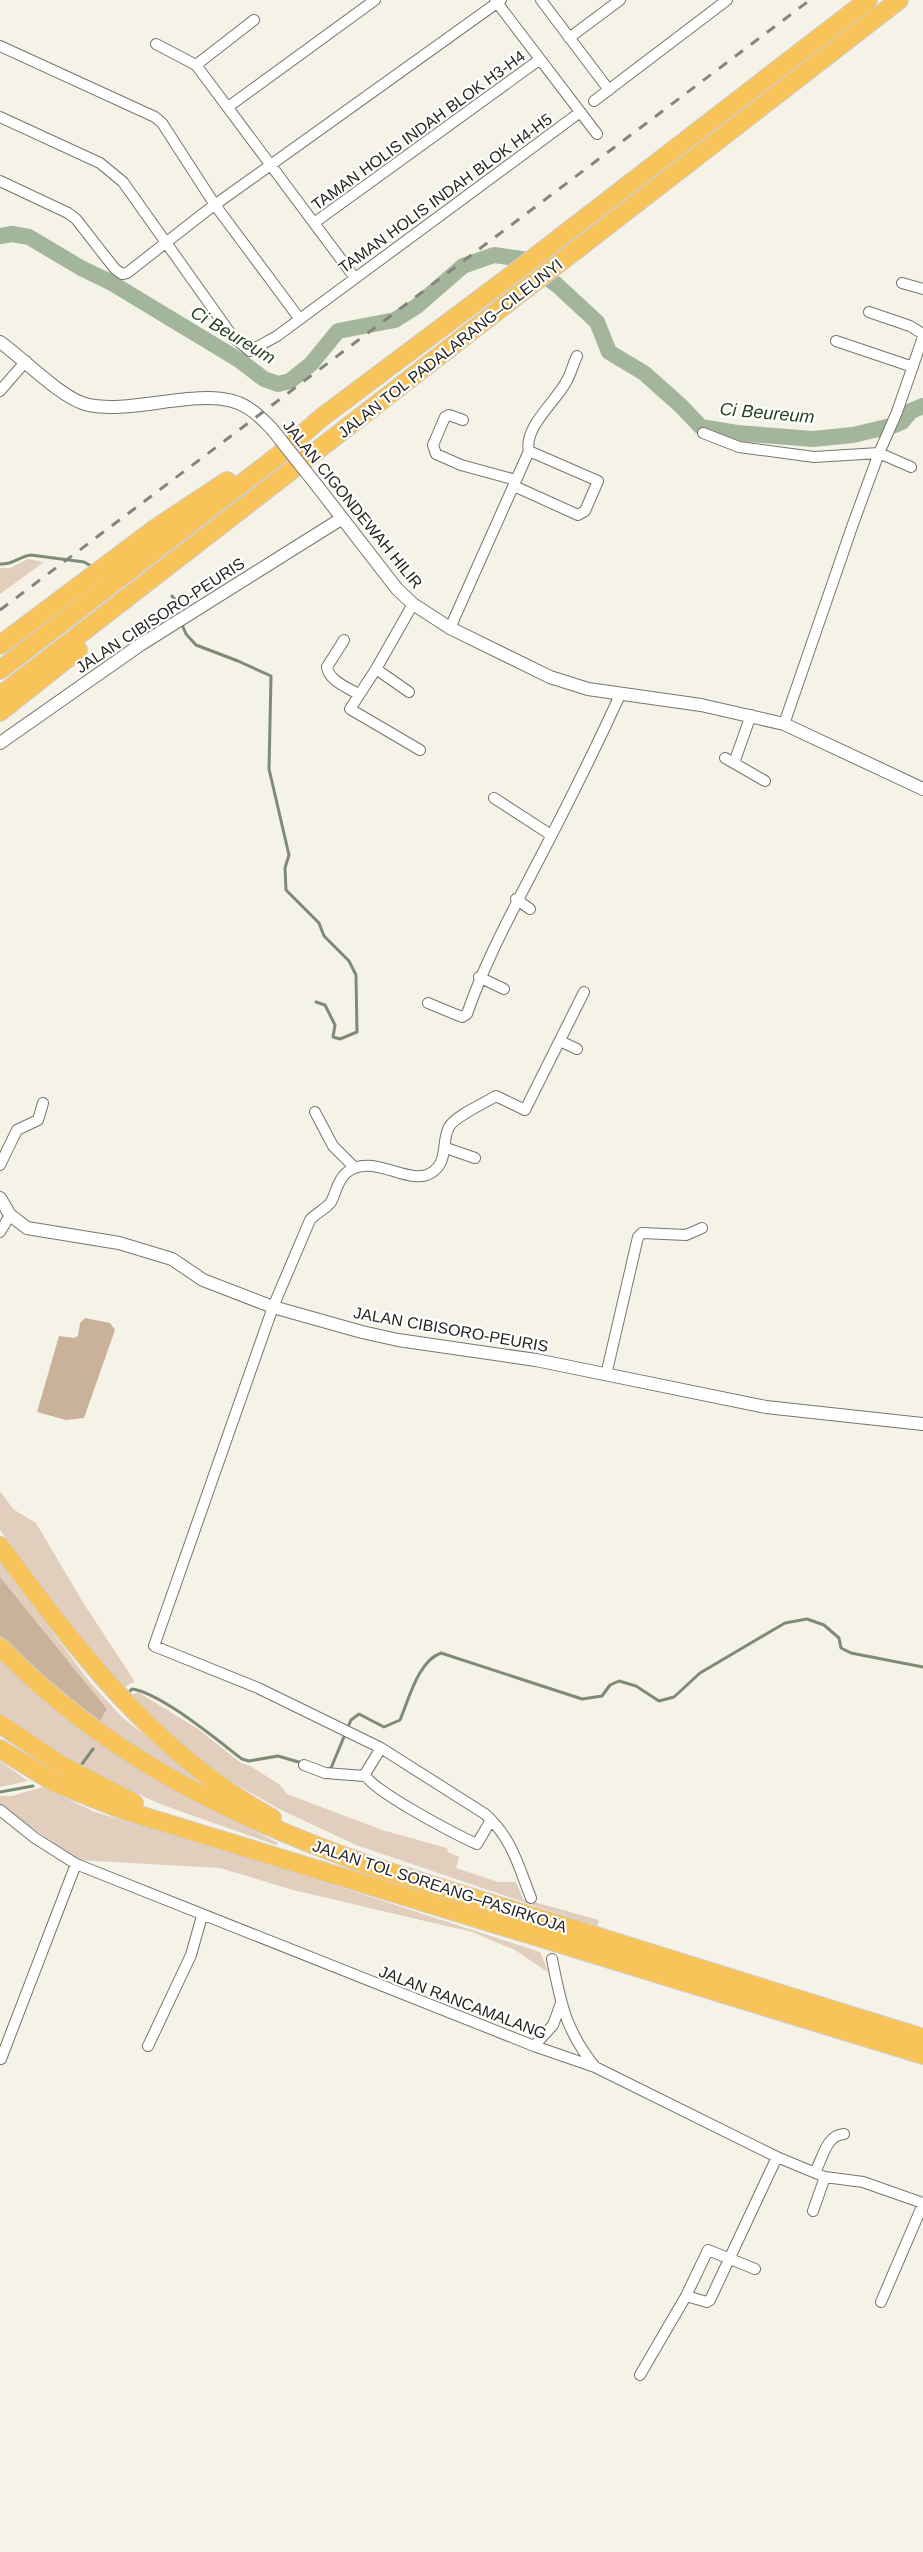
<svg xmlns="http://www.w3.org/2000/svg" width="923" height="2552" font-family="Arial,sans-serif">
  <rect width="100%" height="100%" fill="#f5f3e8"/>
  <path fill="#e1cebc" d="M28,559L44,562L0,594V568H10Z
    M0,1491L13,1509L36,1523L84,1604L135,1682L129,1684L122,1690L82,1642L0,1530Z
    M0,1562L89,1681L122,1717L227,1802L98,1724L107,1709L0,1577Z
    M0,1654L203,1805L278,1843L276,1845L160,1804L93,1773L0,1719Z
    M138,1692L198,1729L241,1763L250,1766L279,1784L287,1794L382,1830L447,1848L448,1852L459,1857L456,1868L498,1882H516L523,1899L599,1920L597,1927L356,1845L279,1809L222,1776L168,1735L128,1697Z
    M0,1761L28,1781L0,1787Z
    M42,1787L95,1812L251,1858L540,1952L549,1973L515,1950L472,1932L293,1890L220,1868L78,1860L0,1805V1796H12Z"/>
  <path fill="#cab19a" d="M85,1318L110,1323L115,1330L84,1418L66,1420L37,1412L59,1336L74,1338L78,1336L80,1323Z
    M0,1577L107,1709L98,1724L31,1667L0,1636Z"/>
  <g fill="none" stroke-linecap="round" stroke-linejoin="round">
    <path stroke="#7e8b77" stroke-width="3" d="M0,564C13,565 20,556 31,555L84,562L93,567
      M172,596L180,606L181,616
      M181,622L186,634L196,645L238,661L271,676L269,769L289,855L285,868L286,890L319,923L324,936L349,961L356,975L357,1032L340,1039L333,1037L335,1025L325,1005L316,1002
      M127,1694L132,1689C161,1693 217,1740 242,1759L249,1761L278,1756L302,1763
      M82,1764L93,1749
      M328,1769L331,1768L351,1720L359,1714L384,1727L400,1720C409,1699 418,1661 441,1653L582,1699L602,1696L610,1685L619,1681L636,1686L659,1701L674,1697L700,1673L785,1623L807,1619L824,1625L839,1638L841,1648L851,1653L923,1667
      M0,1792L33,1786"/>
    <path stroke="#a3b69c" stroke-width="16" d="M0,236L12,234L29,237L81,268L110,282L239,360L264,379L278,384L290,381L311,364L338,331L395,320L417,306L463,266L494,255L522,259L557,285L597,322L609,352L644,373L681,406L701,427L737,433L813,439L853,435L895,425L902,422L911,411L923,406"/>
    <g stroke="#77766c" stroke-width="12">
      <path id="minor" d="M495,0L597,134
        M541,0L609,90
        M569,38L620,0
        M156,44L196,65L355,278
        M0,46L155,117L162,123L215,205L299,318
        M196,65L254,20
        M594,101L727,0
        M228,107L375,0
        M0,117L100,163L123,182L233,337L250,351L277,336L579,113
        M0,181L68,213L76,219L115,269L122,274L127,273L209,209L501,0
        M314,223L539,60
        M902,283L923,289
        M869,312L910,326L923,334
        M836,341L913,367
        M0,391L26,361
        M463,420L449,415L445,417L433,445L436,454L461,465L516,480
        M703,433L739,447L814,457L879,453L911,467
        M514,486L578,515L585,511L598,481L529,451
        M413,604L376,669L350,709L420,750
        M450,628L529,451C523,428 557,400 566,382C571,374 573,364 577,356
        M344,640L327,667C329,681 347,687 358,694
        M376,669L409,692
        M784,724L853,524L879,453L897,412L923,337
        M725,758L765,781
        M734,763L751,715
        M494,798L551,835
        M516,899L530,909
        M479,977L504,989
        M428,1003L462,1017L467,1014C484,964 508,920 532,873C563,814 593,754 621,693
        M560,1041L577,1049
        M315,1112L333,1146L355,1168
        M446,1148L475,1158
        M0,1165L17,1130L38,1120L43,1103
        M0,1232L10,1215
        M606,1375L638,1237L642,1233L686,1235L702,1228
        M381,1748L365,1774C368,1789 459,1836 477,1844L491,1820
        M304,1765L325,1773L365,1776
        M0,1810L35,1838L76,1864L534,2046L595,2067L777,2157L825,2177L863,2182L923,2203
        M531,1898C518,1865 512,1838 485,1814L381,1748L258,1688L154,1646L273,1307L310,1220C316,1213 326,1209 331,1202C336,1193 337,1181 346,1173C372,1151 409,1187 431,1173C449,1162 441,1142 449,1127C455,1116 485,1103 496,1096L525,1110L584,992
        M552,1959C561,2004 565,2029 595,2067
        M148,2046L191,1955L202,1916
        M534,2046L553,2025L561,2003
        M1,2059L76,1864
        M815,2172C823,2158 826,2135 844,2134
        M813,2211L825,2177
        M686,2296L707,2302L710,2300L777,2157
        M881,2302L923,2204
        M640,2375L686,2296L708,2250L755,2269"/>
    </g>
    <g stroke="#77766c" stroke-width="14">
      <path id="tertiary" d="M0,342C23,358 60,397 85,404C133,417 209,382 248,408C257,413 265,422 272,429
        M318,487L397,589L413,604L450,628L550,677L588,689L701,705L784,724L923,789
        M0,743L140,645L341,519
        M0,1198L10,1215L27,1228L119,1243L172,1259L203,1280L273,1307L362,1332L398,1340L536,1360L766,1407L923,1424"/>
    </g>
    <g stroke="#cfcfce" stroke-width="20">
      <path id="motorway" d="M0,645L156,528L227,481
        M0,670L279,455L321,418L501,283L868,0
        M0,696L899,0
        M0,712L78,650
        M0,1546C77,1650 156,1755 272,1818
        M0,1647C107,1757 231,1817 374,1867L923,2038
        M0,1724L61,1765L134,1803
        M0,1749L55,1783L123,1810L923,2055"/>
    </g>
    <use href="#minor" stroke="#fff" stroke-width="10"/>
    <use href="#tertiary" stroke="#fff" stroke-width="12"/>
    <use href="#motorway" stroke="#f8c358" stroke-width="18"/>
    <path stroke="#84837c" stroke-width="3" stroke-dasharray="10 10" stroke-linecap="butt" d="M0,610L810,0"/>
    <g stroke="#77766c" stroke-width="14" stroke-linecap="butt">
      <path id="tertiary-bridge" d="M272,429L318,487"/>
    </g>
    <use href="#tertiary-bridge" stroke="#fff" stroke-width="12"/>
  </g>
  <g text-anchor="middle" stroke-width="4.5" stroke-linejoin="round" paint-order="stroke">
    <g font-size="16" fill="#272622" stroke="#fff">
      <text transform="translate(418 130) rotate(-36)" y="6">TAMAN HOLIS INDAH BLOK H3-H4</text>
      <text transform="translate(445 193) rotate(-36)" y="6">TAMAN HOLIS INDAH BLOK H4-H5</text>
      <text transform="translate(450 348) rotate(-38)" y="6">JALAN TOL PADALARANG–CILEUNYI</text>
      <text transform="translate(353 504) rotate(51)" y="6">JALAN CIGONDEWAH HILIR</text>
      <text transform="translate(160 615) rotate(-33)" y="6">JALAN CIBISORO-PEURIS</text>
      <text transform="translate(451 1329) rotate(10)" y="6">JALAN CIBISORO-PEURIS</text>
      <text transform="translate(440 1886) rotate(18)" y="6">JALAN TOL SOREANG–PASIRKOJA</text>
      <text transform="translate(463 2002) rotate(21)" y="6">JALAN RANCAMALANG</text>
    </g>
    <g font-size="18" font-style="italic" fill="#26431c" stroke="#fff">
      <text transform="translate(233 335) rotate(31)" y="6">Ci Beureum</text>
      <text transform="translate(767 413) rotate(5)" y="6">Ci Beureum</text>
    </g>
  </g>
</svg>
